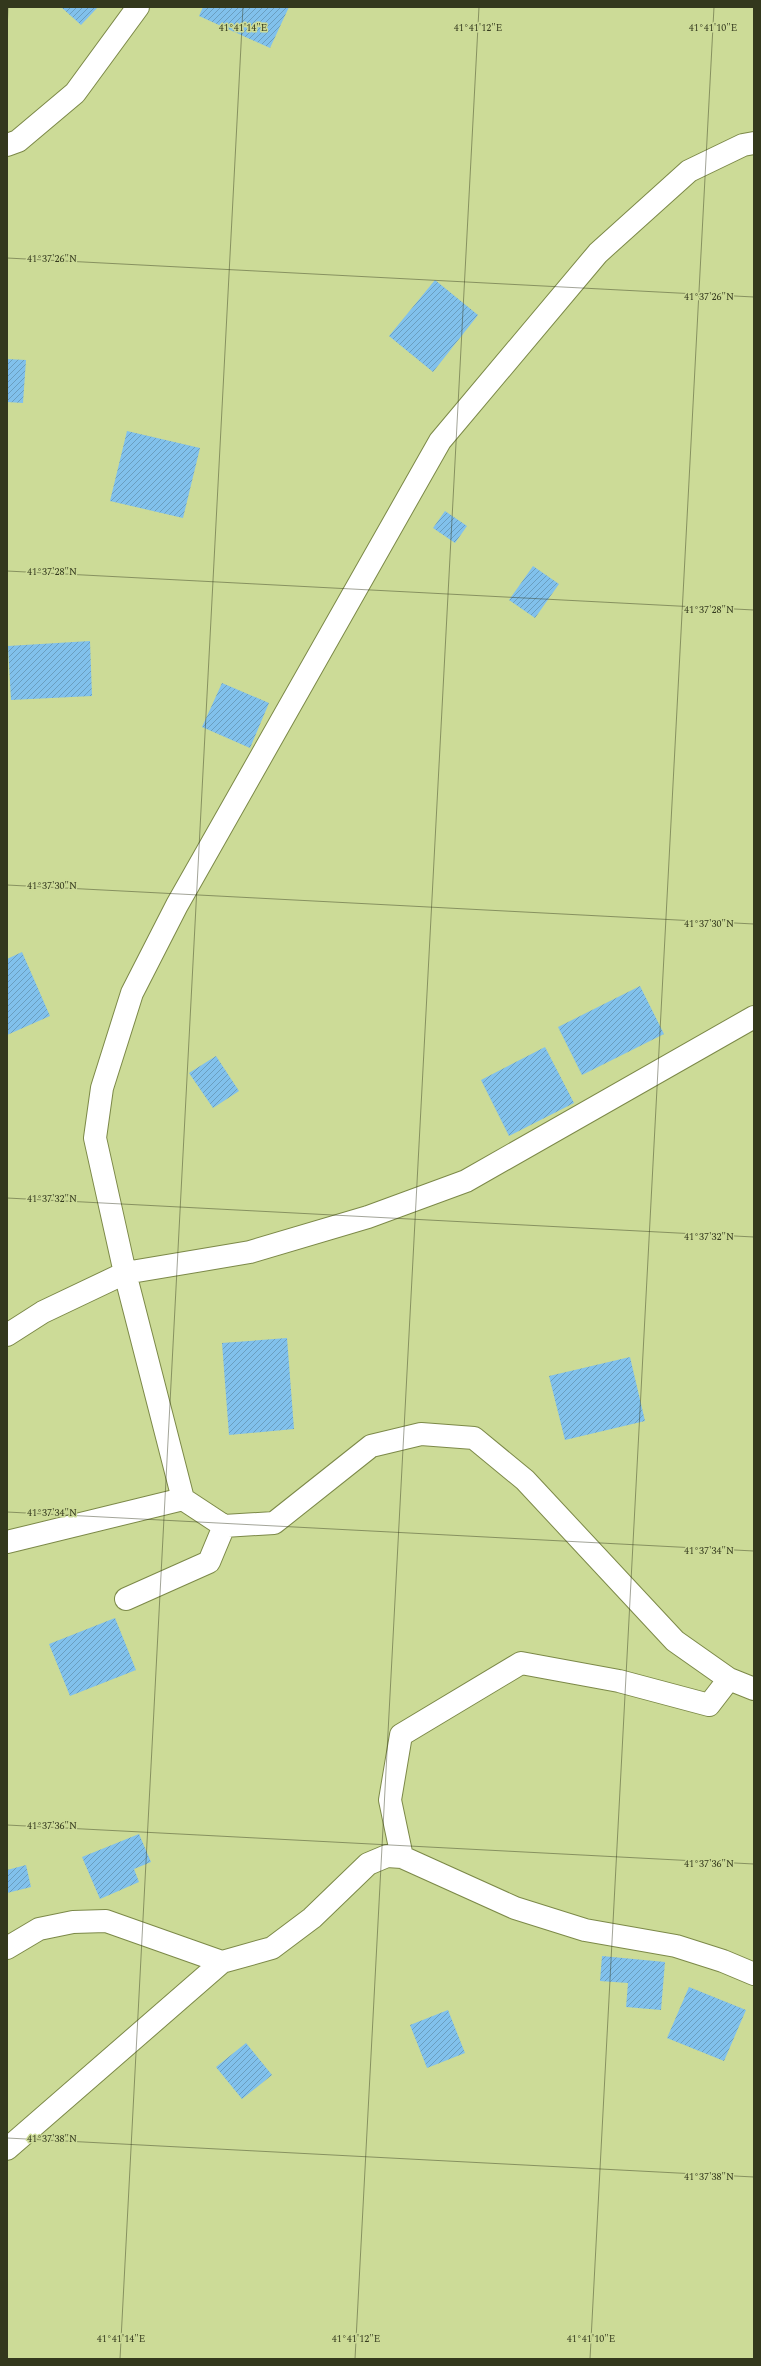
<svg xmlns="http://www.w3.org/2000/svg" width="761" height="2366" font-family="Spectral,serif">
  <defs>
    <pattern id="building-hatch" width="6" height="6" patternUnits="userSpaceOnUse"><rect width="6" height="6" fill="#81c1ec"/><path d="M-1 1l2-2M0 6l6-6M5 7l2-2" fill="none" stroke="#6a9ebf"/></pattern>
  </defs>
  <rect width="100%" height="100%" fill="#ccdb97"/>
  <path fill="url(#building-hatch)" d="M61,7H98L81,25Z
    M203,7H289L270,48L199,16Z
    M435,280L478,315L433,372L389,336Z
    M7,359L26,360L23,403L7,402Z
    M127,431L200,448L183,518L110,501Z
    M445,511L467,526L455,543L433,528Z
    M533,566L559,584L535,618L509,600Z
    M90,641L92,696L11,700L8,646Z
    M222,683L269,703L250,748L202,727Z
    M22,952L50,1016L7,1035V959Z
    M640,986L664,1034L582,1075L558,1027Z
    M545,1047L574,1103L509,1136L481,1080Z
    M216,1056L239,1091L213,1108L189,1073Z
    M287,1338L294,1429L229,1435L222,1343Z
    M630,1357L645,1421L565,1440L549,1376Z
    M115,1618L136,1670L70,1696L49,1644Z
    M139,1834L151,1862L134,1869L139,1882L100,1899L82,1857Z
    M26,1865L31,1887L7,1893V1870Z
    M602,1956L665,1962L661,2010L626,2007L628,1983L600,1981Z
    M689,1987L746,2010L724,2061L667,2038Z
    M448,2010L465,2053L427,2068L410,2025Z
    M246,2043L272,2075L242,2099L216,2067Z"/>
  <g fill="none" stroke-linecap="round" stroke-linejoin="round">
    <g stroke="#7c8948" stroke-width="24">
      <path id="minor" d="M754,143L743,145L689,171L598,253L440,441L177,905L132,993L102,1088L95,1138L125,1273L183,1499L224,1526L274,1523L371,1446L421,1434L474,1438L525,1480L675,1641L729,1679L754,1689
        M7,145L18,141L75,93L138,7
        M7,1335L43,1312L125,1273L250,1252L368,1217L466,1181L754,1017
        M7,1542L183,1499
        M126,1599L209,1562L224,1526
        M402,1857L390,1800L401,1735L521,1663L619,1681L709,1705L729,1679
        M7,1948L39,1929L73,1922L106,1921L222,1962L272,1948L312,1918L368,1864L387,1856L402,1857L515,1908L585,1930L676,1946L723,1961L754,1974
        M7,2149L222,1962"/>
    </g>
    <use href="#minor" stroke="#fff" stroke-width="22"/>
  </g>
  <path fill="none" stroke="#33381d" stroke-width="1" stroke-opacity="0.45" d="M7,32L8,7M7,258L754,297M7,571L754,610M7,885L754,924M7,1198L754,1237M7,1512L754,1551M7,1825L754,1864M7,2138L754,2177M120,2359L243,7M355,2359L479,7M590,2359L714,7"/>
  <g font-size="10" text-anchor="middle" fill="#33381d" stroke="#ccdb97" stroke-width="3" stroke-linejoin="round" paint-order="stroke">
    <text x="243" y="31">41°41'14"E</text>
    <text x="478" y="31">41°41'12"E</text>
    <text x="713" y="31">41°41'10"E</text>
    <text x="52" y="262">41°37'26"N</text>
    <text x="709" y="300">41°37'26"N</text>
    <text x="52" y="575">41°37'28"N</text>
    <text x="709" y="613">41°37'28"N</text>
    <text x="52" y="889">41°37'30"N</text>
    <text x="709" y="927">41°37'30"N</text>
    <text x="52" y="1202">41°37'32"N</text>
    <text x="709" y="1240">41°37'32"N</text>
    <text x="52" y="1516">41°37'34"N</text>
    <text x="709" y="1554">41°37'34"N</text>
    <text x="52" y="1829">41°37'36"N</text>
    <text x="709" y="1867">41°37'36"N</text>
    <text x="52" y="2142">41°37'38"N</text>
    <text x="709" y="2180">41°37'38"N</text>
    <text x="121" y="2342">41°41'14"E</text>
    <text x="356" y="2342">41°41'12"E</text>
    <text x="591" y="2342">41°41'10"E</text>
  </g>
  <rect width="761" height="2366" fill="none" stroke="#33381d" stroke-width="16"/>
</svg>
